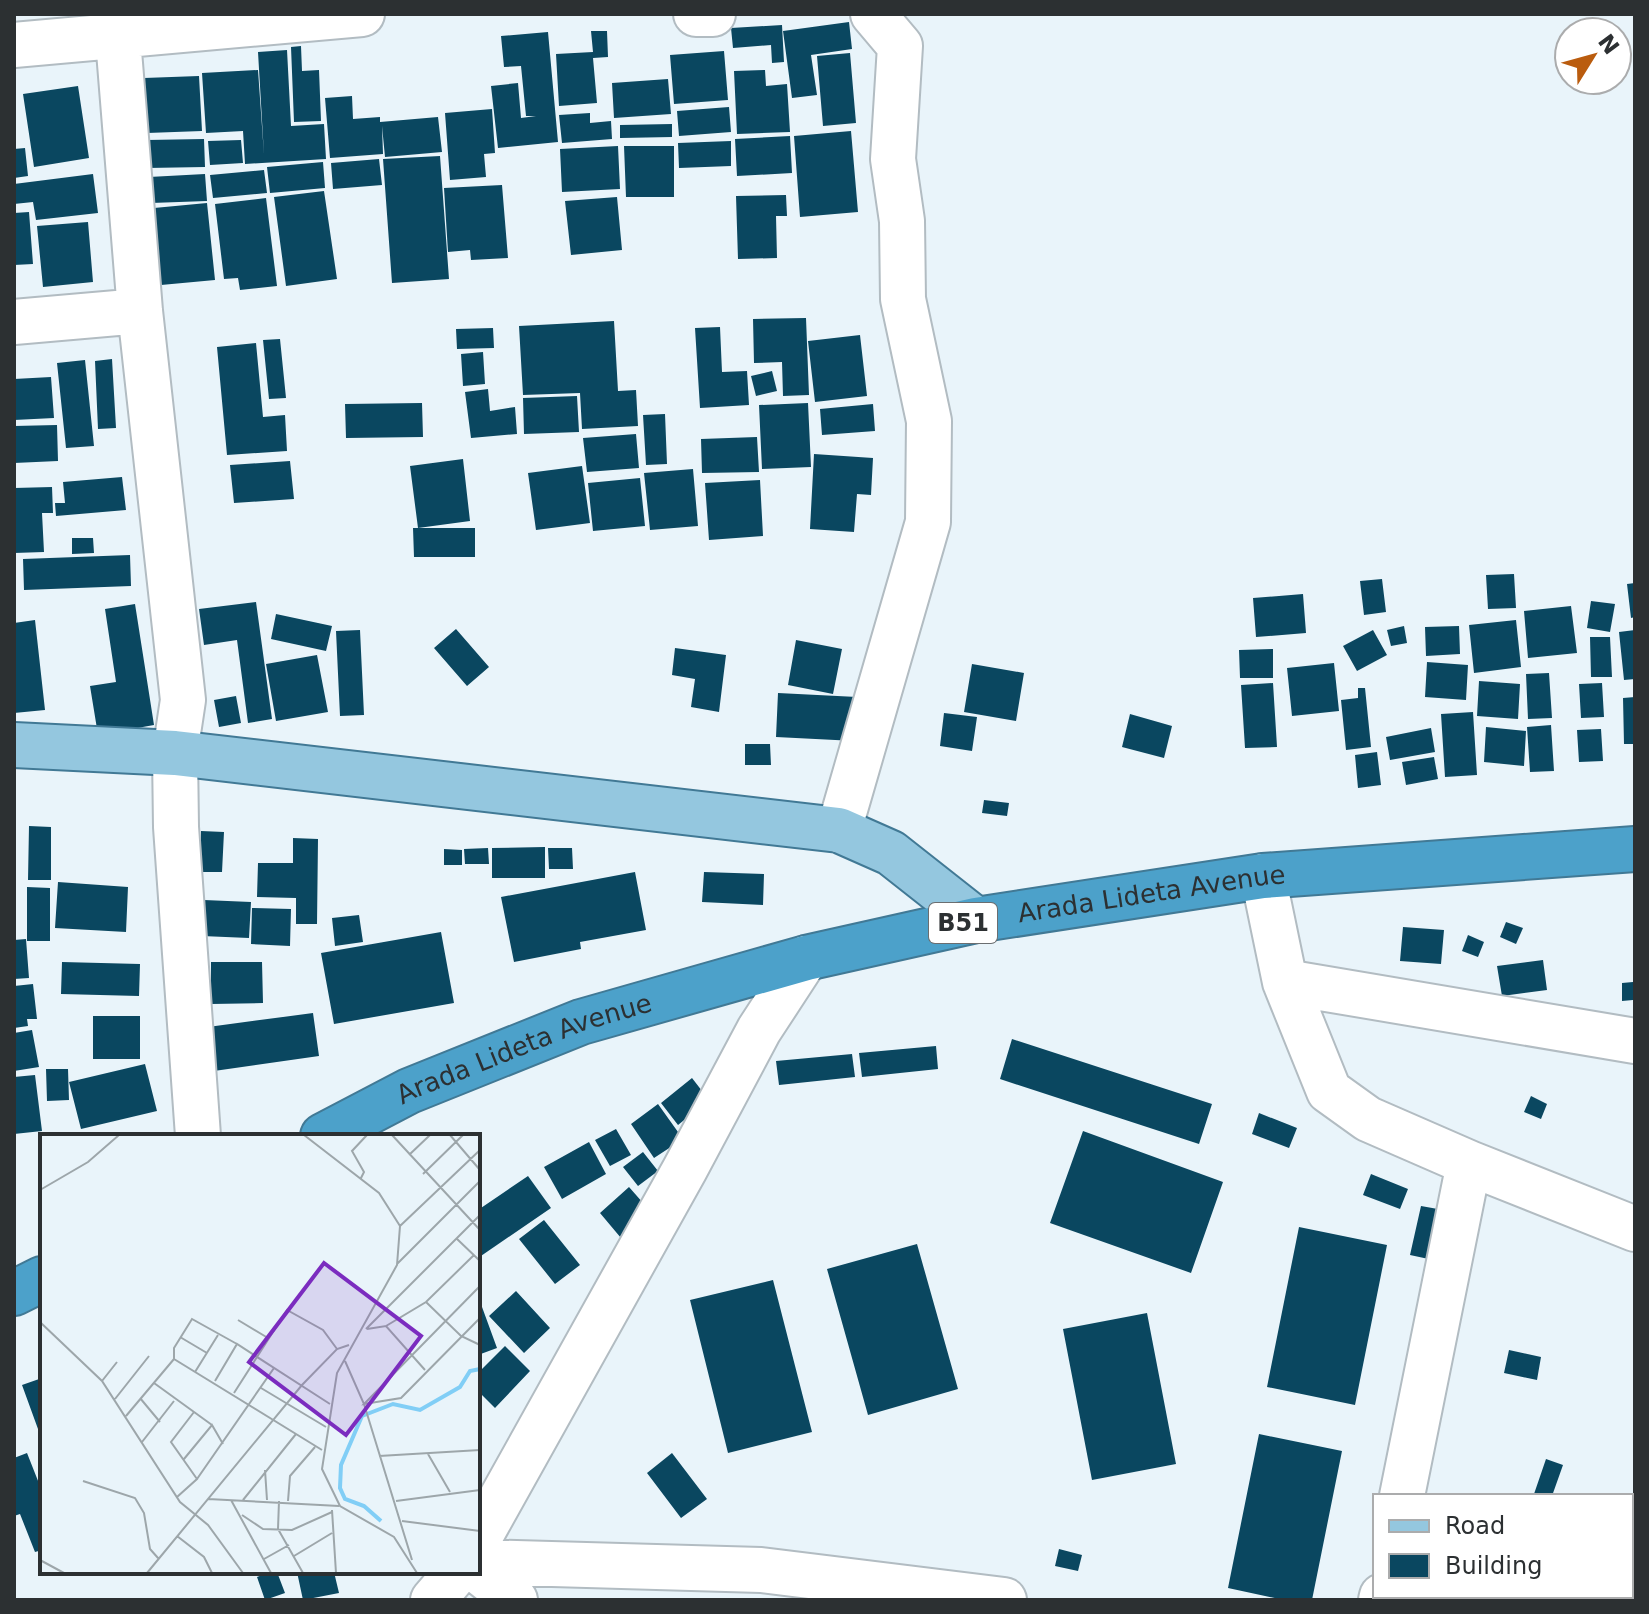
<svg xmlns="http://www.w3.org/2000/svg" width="1649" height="1614" font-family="'DejaVu Sans',sans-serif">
  <rect width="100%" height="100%" fill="#e9f4fa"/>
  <path fill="#0a4760" d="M849,22L852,49L811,55L817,95L792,98L783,31Z
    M782,25L784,62L772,63L771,45L733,48L731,28Z
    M591,31H607L608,57L593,58L597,103L559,106L556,54L593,52Z
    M548,32L558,142L498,148L491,86L518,83L521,118L536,116H526L521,66L504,67L501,36Z
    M301,46L302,71L319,70L321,121L294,122L291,47Z
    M287,50L291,126L324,124L326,159L245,164L243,131L206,133L202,73L258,70L264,155L258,52Z
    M724,51L728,100L674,104L670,55Z
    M850,53L856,123L823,126L817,56Z
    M765,70L766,86L787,84L790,132L737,134L734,71Z
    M199,76L202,131L147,133L144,78Z
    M668,79L671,114L614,118L612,83Z
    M78,86L89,158L34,167L23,94Z
    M352,96L353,119L380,117V122L438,117L442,152L385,157L382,126L383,154L330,158L325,98Z
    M729,107L731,132L679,136L677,111Z
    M492,109L495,153L484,154L486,177L450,180L445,113Z
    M590,113V123L611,121L612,139L562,143L559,115Z
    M672,124V137L620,138V125Z
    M851,131L858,212L800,217L794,136Z
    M790,136L792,173L737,176L735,139Z
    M204,139L205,167L147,168V140Z
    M241,140L243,163L210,165L208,141Z
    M731,141V166L679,168L678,143Z
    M618,146L620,189L562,192L560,149Z
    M624,146H674V197H626Z
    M25,148L28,176L14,178V149Z
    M440,156L449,279L392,283L383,159Z
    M379,159L382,185L333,189L331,163Z
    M323,162L325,188L270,193L267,167Z
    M264,170L267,193L213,198L210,175Z
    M93,174L98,213L36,220L33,202L14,204V184Z
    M205,174L207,201L151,203L149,177Z
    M502,185L508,258L471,260L470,250L448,252L444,188Z
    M324,191L337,279L286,286L274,197Z
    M786,195L787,216H776L777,258L738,259L736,196Z
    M617,197L622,250L571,255L565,201Z
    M266,198L277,286L240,290L238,278L224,279L215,204Z
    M207,203L215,280L161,285L154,208Z
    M29,212L33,264L14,265V213Z
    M88,222L93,282L43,287L37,226Z
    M806,318L809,395L783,396L782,362L754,363L753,319Z
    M614,321L618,391L636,390L638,426L582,429L580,393L523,395L519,326Z
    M720,327L722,372L747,371L749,405L700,408L695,328Z
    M493,328L494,348L457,349L456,329Z
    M860,335L867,396L815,402L808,341Z
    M280,339L286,398L269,399L263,340Z
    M256,343L263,417L285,415L287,451L227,455L217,347Z
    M483,352L485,384L463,386L461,354Z
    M112,359L116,428L98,429L95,361Z
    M85,360L94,446L66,448L57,363Z
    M772,371L777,391L756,396L751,376Z
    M51,377L54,418L14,420V379Z
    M488,389L490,411L515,407L517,434L471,438L465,392Z
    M577,396L579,432L524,434L523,398Z
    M422,403L423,437L346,438L345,404Z
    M808,403L811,467L762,469L759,405Z
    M873,404L875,431L822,435L820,409Z
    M665,414L667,464L646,465L643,415Z
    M57,425L58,461L14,463V426Z
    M636,434L639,468L587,472L583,438Z
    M757,437L759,472L702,473L701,439Z
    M814,454L873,458L871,495L857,494L854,532L810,529Z
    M463,459L470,521L418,528L410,466Z
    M290,461L294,499L234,503L230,465Z
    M582,466L590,523L536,530L528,473Z
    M693,469L698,526L650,530L644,473Z
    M122,477L126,510L56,516L55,503H65L63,482Z
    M640,478L645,526L593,531L588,483Z
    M760,480L763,536L709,540L705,483Z
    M52,487L53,513H42L44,552L14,553V488Z
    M413,528H475V557H414Z
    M72,538H93L94,553L72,554Z
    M130,555L131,586L24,590L23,559Z
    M1514,574L1516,608L1488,609L1486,575Z
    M1382,579L1386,612L1364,615L1360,581Z
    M1635,583V617L1631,618L1627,584Z
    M1303,594L1306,633L1256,637L1253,598Z
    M1591,601L1615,604L1610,632L1587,628Z
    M256,602L272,719L248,723L237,640L204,645L199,609Z
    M135,604L154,725L98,735L90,686L116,682L105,609Z
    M1571,606L1577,653L1528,658L1524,611Z
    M276,614L332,626L326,651L271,639Z
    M35,620L45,710L14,713V623Z
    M1516,620L1521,667L1474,673L1469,625Z
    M1404,626L1407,643L1391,646L1387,630Z
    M1459,626L1460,654L1426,656L1425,627Z
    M456,629L489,667L467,686L434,648Z
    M360,630L364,715L340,716L336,631Z
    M1373,630L1387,655L1357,671L1343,646Z
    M1635,630V679L1624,680L1619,632Z
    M1590,637H1610L1612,677H1591Z
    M796,640L842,649L833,694L788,685Z
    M675,648L726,655L719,712L691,707L695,679L672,675Z
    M1273,649V678H1240L1239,650Z
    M317,655L328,712L276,721L266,664Z
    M1427,662L1468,665L1466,700L1425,697Z
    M1334,663L1339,711L1292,716L1287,668Z
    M972,664L1024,673L1016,721L964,712Z
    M1549,673L1552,718L1528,719L1526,674Z
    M1479,681L1520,684L1518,719L1477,716Z
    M1273,683L1277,747L1245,748L1241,685Z
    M1602,683L1604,717L1581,718L1579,684Z
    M1358,688H1365L1371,747L1346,750L1341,700L1358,698Z
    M778,693L857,697L855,741L776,737Z
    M236,696L241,723L219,727L214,700Z
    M1635,697V744H1624L1623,698Z
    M1473,712L1477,775L1445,777L1441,714Z
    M944,713L977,717L972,751L940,746Z
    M1130,714L1172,726L1164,758L1122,747Z
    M1551,725L1554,771L1530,772L1527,727Z
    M1486,727L1526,731L1524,766L1484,762Z
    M1431,728L1435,752L1390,760L1386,737Z
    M1601,729L1603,761L1579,762L1577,730Z
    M745,744H770L771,765H745Z
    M1377,752L1381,785L1358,788L1355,755Z
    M1434,757L1438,779L1406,785L1402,762Z
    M984,800L1009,803L1007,816L982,813Z
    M29,826L51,827V880H28Z
    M201,831L224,832L222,872H200Z
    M293,838L318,839L317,924H296V898L257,897L258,863H293Z
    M545,847V878H492V848Z
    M488,848L489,864H465L464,849Z
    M548,848H572L573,869H549Z
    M444,849L462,850V865H444Z
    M635,872L646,930L580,942L581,949L514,962L501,897Z
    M704,872L764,874L763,905L702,902Z
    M58,882L128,887L126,932L55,928Z
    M27,887L50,888V941H27Z
    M204,900L251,902L249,938L202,936Z
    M252,908L291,909L290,946L251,944Z
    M359,915L363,942L335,946L332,918Z
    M1506,922L1523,928L1516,944L1500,937Z
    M1403,927L1444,930L1441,964L1400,961Z
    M441,932L454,1003L334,1024L321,953Z
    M1468,935L1484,942L1478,957L1462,951Z
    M26,939L29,978L14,979V940Z
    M1543,960L1547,990L1502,996L1497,966Z
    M62,962L140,964L139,996L61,994Z
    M211,962H262L263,1003L211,1004Z
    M1633,982V1000L1622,1001V983Z
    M33,984L37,1019H27L28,1026L14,1028V986Z
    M313,1013L319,1056L214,1071L208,1027Z
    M93,1016H140V1059H93Z
    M32,1030L39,1067L14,1071V1033Z
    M1012,1039L1212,1104L1199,1144L1000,1079Z
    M936,1046L938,1069L862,1077L859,1053Z
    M852,1054L855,1077L779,1085L776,1061Z
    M145,1064L157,1111L81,1129L69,1082Z
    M46,1069H68L69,1100L47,1101Z
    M35,1075L42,1131L14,1134V1077Z
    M692,1078L709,1100L678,1125L661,1103Z
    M1531,1096L1547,1104L1541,1119L1524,1112Z
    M658,1104L683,1139L654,1158L631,1124Z
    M1259,1113L1297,1128L1289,1148L1252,1134Z
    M616,1129L631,1155L610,1166L595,1140Z
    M1083,1131L1223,1182L1191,1273L1050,1223Z
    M589,1142L606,1174L562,1199L544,1167Z
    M643,1152L658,1171L638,1186L623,1167Z
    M1371,1174L1408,1189L1400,1209L1363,1195Z
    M528,1176L551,1208L478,1258V1210Z
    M629,1187L651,1212L621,1238L600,1213Z
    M1421,1206L1449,1211L1438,1261L1410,1255Z
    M544,1220L580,1265L555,1284L519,1239Z
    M1299,1227L1387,1245L1355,1405L1267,1387Z
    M917,1244L958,1389L868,1415L827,1269Z
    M773,1280L812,1432L728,1453L690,1300Z
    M516,1291L550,1328L524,1353L489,1316Z
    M478,1296L497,1348L478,1355Z
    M1147,1313L1176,1464L1092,1480L1063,1329Z
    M505,1346L530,1371L495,1408L478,1391V1373Z
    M1509,1350L1541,1357L1537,1380L1504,1373Z
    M42,1378V1440L22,1385Z
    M1259,1434L1342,1451L1312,1600H1284L1228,1588Z
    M27,1453L42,1491V1550L35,1552L20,1514L14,1516V1458Z
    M672,1453L707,1499L681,1518L647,1473Z
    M1546,1459L1563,1465L1552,1496L1534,1494Z
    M1059,1549L1082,1555L1078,1571L1055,1566Z
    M1631,1565L1635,1566V1600H1623V1596H1631Z
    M270,1572H277L285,1593L265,1600L257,1577Z
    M297,1572H334L339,1593L303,1600Z
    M1464,1596H1556L1572,1598L1464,1600Z"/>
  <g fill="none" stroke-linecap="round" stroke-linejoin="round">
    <g stroke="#b2bcc2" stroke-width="48">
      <path id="minor" d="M116,14L140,311L183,700L175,753L176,827L198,1136
        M696,14H713
        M14,45L362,14
        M14,322L140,311
        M839,830L928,522L929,421L903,299L902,221L893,159L900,46L873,14
        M1263,876L1285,982L1329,1091L1368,1119L1469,1163L1402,1496
        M1285,982L1635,1041
        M1469,1163L1635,1229
        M478,1540L685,1169L759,1030L806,958
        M478,1562L761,1570L1004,1600
        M478,1571L515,1600
        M433,1600L457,1572
        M1381,1600L1382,1596"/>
    </g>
    <g stroke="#417995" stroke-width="48">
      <path id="major" d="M14,745L175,753L839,830L891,853L976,920"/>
    </g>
    <g stroke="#417995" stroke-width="48">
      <g id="highway">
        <path id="s1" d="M323,1136L409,1091L581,1022L806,958L976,920L1263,876L1635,849"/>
        <path d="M14,1293L42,1279"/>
      </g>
    </g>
    <use href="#minor" stroke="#fff" stroke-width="44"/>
    <use href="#major" stroke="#94c7df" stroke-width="44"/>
    <use href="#highway" stroke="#4ca1ca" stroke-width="44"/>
  </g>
  <g text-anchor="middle" stroke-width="8" stroke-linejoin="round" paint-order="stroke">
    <rect fill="#fff" stroke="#6b6e70" stroke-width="2" x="929" y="903" width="68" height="40" rx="6"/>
    <g font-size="24" font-weight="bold" fill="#2c3032">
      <text x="963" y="931">B51</text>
    </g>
    <g font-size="26" fill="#2c3032" stroke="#fff">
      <text dy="9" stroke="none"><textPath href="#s1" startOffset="868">Arada Lideta Avenue</textPath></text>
      <text dy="9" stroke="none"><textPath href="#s1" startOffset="220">Arada Lideta Avenue</textPath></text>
    </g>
  </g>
  <g transform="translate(40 1134)">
    <rect width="440" height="440" fill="#e9f4fa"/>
    <path fill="none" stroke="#81cef6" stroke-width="4" d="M341,387L324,372L305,365L300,354L301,331L322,282L353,270L380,276L420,253L430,237L440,235"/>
    <path fill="none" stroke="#9da6aa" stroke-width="2" d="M264,1L339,59L360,92L357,131L297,239L282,335L300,372L354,403L377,439M352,1L440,96M410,1L440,36M369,21L390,1M383,40L423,1M321,44L324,38L312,17L327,1M0,56L48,28L79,1M360,92L440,16M416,104L440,127M357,130L440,47M440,152L324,270L361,264L440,184M386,168L421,202L440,211M198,186L228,204M0,188L62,247L140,368L168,391L203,439M346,192L386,168L434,121M326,195L440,81M327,195L346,192L385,236M140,203L167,219M197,210L152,185L134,214V225L282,316M305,227L324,270L372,426M155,238L178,201M62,247L77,228M175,247L197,210L290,270M114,249L172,291M221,254L286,293M194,259L247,176L283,196L297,215M100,264L120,288M75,265L109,222M86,282L134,225M102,308L134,267M388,320L410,358M339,322L440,316M144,325L172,291L183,310M225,336L227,366M157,345L234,234M43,347L95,364L104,379L110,415L118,424M137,363L157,345L131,308L154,278M168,365L299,372M191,366L231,439M203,366L256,300M239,367L238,395L263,439M248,367L250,342L275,313M356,367L440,356M292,376L296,439M202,381L223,395L252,396L292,378M362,387L440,397M137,402L164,423L172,439M254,422L292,399M224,425L249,411M0,426L24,439M107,439L262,251L297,215L309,211"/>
    <path fill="#7b2cbf" fill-opacity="0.15" stroke="#7b2cbf" stroke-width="4" d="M284,129L381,202L306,301L209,228Z"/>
    <rect width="440" height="440" fill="none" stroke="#2c3032" stroke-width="4"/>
  </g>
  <rect width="1649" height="1614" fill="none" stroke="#2c3032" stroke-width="32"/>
  <rect x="1373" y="1494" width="260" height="104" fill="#ffffff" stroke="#abacad" stroke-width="2"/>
  <rect x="1389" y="1520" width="40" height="12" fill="#94c7df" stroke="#abacad" stroke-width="2"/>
  <text x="1445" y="1534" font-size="24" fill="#2c3032">Road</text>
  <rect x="1389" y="1554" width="40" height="24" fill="#0a4760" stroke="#abacad" stroke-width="2"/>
  <text x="1445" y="1574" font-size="24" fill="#2c3032">Building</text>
  <g transform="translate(1593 56) rotate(53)"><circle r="38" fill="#ffffff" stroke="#abacad" stroke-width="2"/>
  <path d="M0-6L14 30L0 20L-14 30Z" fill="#ba5c0e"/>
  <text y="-12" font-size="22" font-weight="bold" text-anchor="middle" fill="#2c3032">N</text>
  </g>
</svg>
